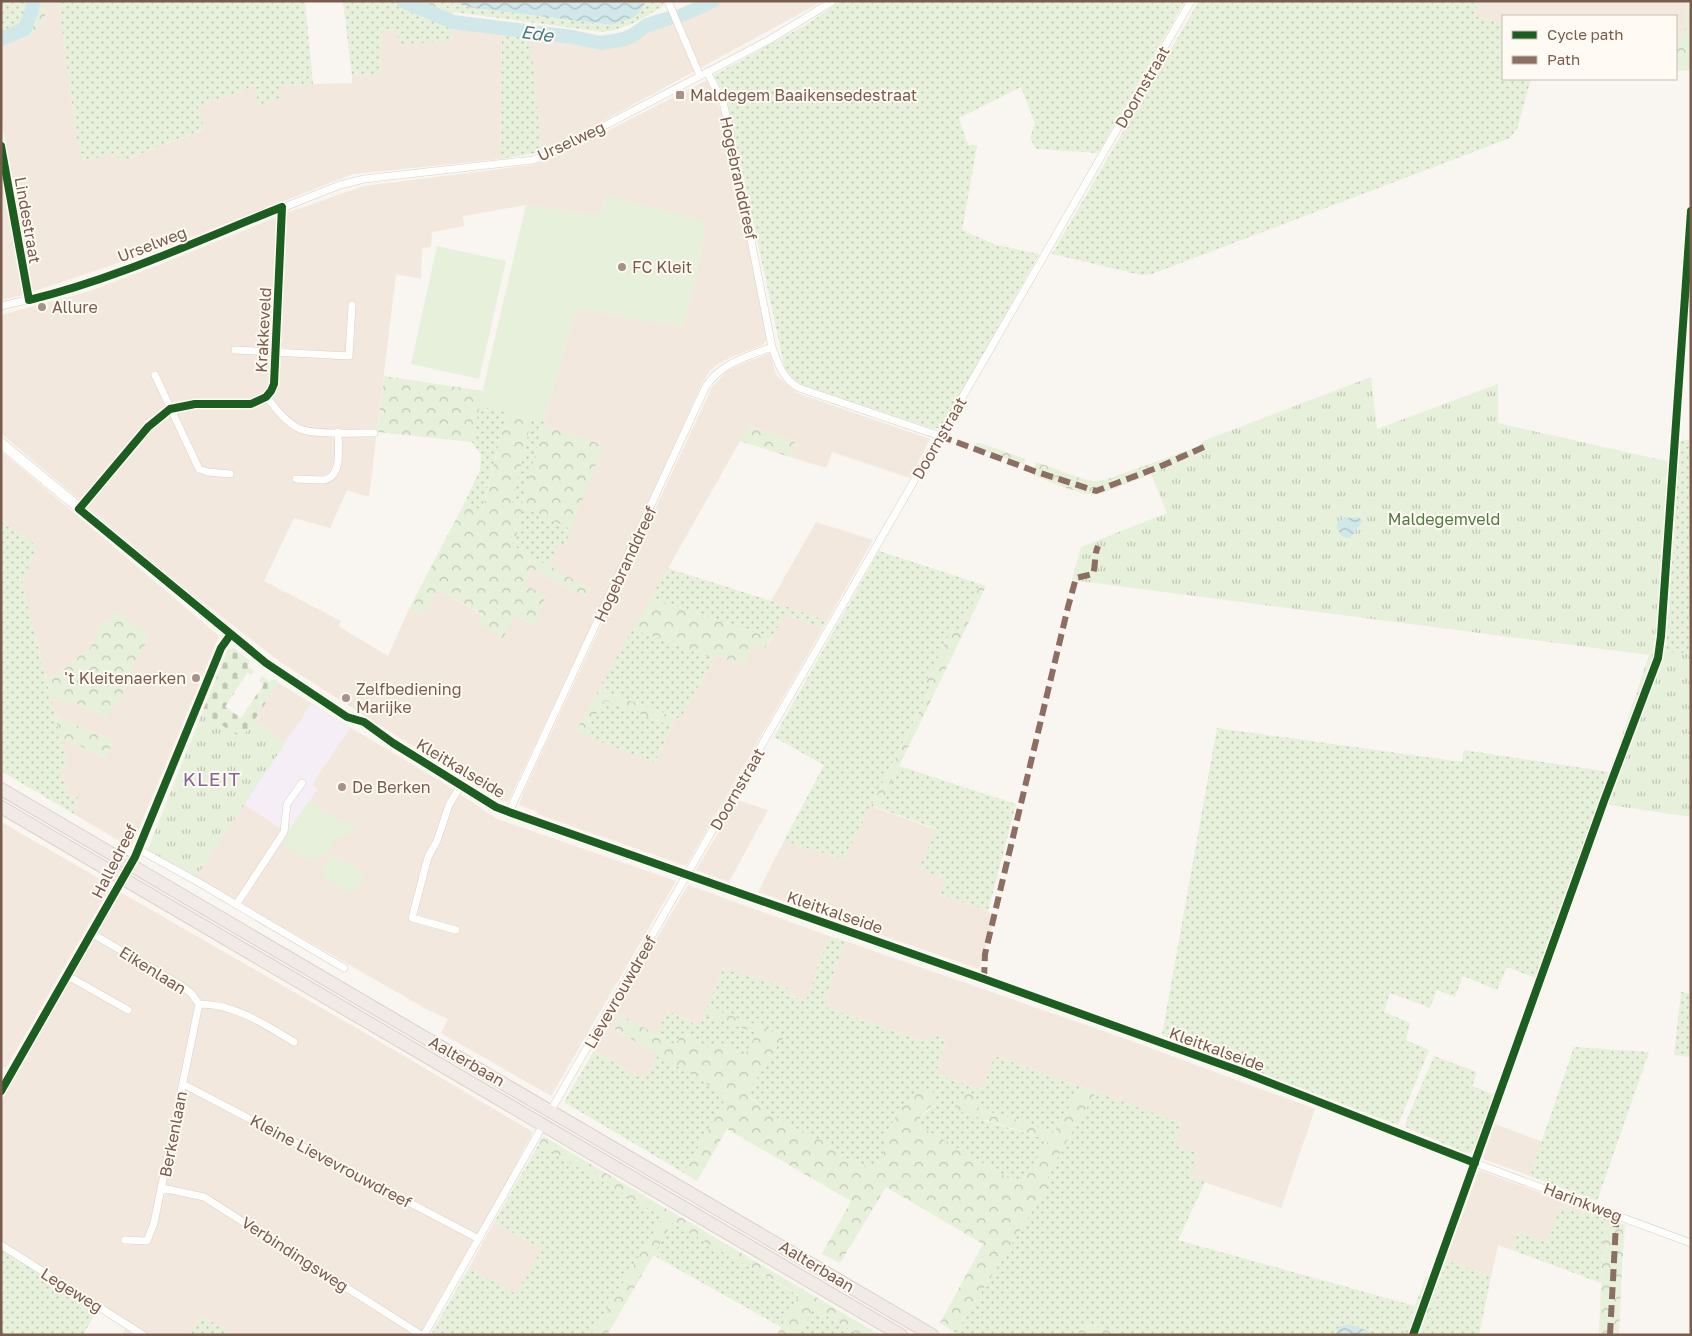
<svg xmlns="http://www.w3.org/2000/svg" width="1692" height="1336" font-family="'Golos Text',sans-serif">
  <defs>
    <pattern id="grass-dots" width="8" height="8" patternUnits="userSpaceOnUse" patternTransform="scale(1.25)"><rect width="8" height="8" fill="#e7f0db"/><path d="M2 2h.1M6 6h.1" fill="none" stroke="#c0c6b4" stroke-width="1.8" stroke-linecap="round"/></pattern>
    <pattern id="forest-crowns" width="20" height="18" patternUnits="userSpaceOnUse" patternTransform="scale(1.25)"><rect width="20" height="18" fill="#e7f0db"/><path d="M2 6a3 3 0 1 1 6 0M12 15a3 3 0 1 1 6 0" fill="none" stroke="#c0c6b4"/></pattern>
    <pattern id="cemetery-stones" width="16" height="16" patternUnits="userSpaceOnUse" patternTransform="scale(1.25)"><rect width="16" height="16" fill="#e7f0db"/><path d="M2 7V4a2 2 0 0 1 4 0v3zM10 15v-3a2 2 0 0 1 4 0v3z" fill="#c0c6b4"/></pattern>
    <pattern id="park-tufts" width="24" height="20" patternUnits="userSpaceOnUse" patternTransform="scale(1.25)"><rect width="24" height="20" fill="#e7f0db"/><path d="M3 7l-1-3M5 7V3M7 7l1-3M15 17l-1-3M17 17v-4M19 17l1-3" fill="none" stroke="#c0c6b4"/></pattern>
    <pattern id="water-waves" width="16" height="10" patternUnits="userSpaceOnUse" patternTransform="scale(1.25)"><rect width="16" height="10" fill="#d0e8ea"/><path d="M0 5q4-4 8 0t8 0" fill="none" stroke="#aebfc0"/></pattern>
  </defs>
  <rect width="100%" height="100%" fill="#f9f5f0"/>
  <path fill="#f2e8de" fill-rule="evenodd" d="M47,1H58L77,138L83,161L118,152L119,162L203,130L198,107L256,85L259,105L279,85L352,83V76L380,74L382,30L396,31L452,41L451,29L502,32L500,159L353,174L169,246L32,292L1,117V42L30,37L45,17V8Z
    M704,1H823L581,133L542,152L529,33L589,42L619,40L669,19Z
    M1479,1H1688L1684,37L1676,35V16H1503V24L1475,16Z
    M707,80L723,116L767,338L763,345L731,357L715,366L709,372L702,383L639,524L508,802L502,801L422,752L280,662L190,592L43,469L1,433V315L90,291L161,264L289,212L364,186L532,165L562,154ZM605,196L705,227L691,300L682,327L579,309L578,314L574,313L543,425L602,445L564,546L558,543L548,566L590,589L586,597L531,568L523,585L534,625L513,615H482L438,589L422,616L409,609L388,656L338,626L341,621L264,581L294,518L330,528L347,490L369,497L396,274L421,279L422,248L431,247L432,232L464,226L463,216L526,205L601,216Z
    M1,170L23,295L1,300Z
    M770,353L776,375L797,393L930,439L910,478L832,452L826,468L790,457L795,441L749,426L740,441L576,731L655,763L676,718L680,719L716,656L752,645L765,650L785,614L823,628L686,866L537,814L538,812L519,805L524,791L712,387L727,371L742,364Z
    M1,451L219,636L131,848L74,814L78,797L68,796L61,769L68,766L60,737L105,758L113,740L56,717L51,699L78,704L107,717L131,669L108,623L102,621L91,647L47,681L22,583L37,546L1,522Z
    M816,522L873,540L827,621L771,601Z
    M279,683L346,725L442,782L497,819L676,881L551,1096L441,1033L448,1019L428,1010L196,877L286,742L253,721Z
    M738,800L768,810L729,882L696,870Z
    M871,806L937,830L947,880L939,894L988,911L994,921L979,969L758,892L784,841L844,859Z
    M1,822L107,883L108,891L6,1068L1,1065Z
    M688,885L829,936L806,1001L723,969L700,1026L669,1011L655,1034L621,1015L613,1029L659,1054L644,1080L594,1051L637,972Z
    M120,892L360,1030L533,1132L500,1194L419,1335H235L202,1316L190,1335H121L126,1327L1,1248V1102Z
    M845,941L1123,1038L1315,1109L1281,1208L1189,1177L1174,1145L1181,1123L996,1056L982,1090L936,1074L946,1039L929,1043L823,1006Z
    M1495,1124L1542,1142L1530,1176L1483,1159Z
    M1479,1170L1586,1210L1584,1215L1547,1242L1519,1232L1512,1250L1498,1245L1491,1277L1446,1260Z
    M494,1222L542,1249L516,1295L469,1268Z"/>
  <path fill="#f6eef6" d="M311,704L350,728L312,785L318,789L287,833L244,804Z"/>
  <path fill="url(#grass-dots)" d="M1,1H34C32,16 30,27 13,30L14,39L1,42Z
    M58,1H305L313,84L279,85V98L258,106L256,85L198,107L204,129L119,162L117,152L82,162L77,138Z
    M343,1H409L423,6L422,9L447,24L451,17L529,27L542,152L500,159L502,32L451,29L452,41L400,44L396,31L382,30L380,74L352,76Z
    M435,1H448L473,8L612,25L646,3V1H664V3L663,6C644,18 625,30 602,32L454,12Z
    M841,1H1185L1098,153L1036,149L1030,138L1035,123L1021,87L959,118L968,145H977L962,230L996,245L1039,254L943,425L939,428L934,429L805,386L793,380L785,369L727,100L714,75L809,23Z
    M1199,1H1479L1475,16L1503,24V79H1531L1517,129L1510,138L1152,274L1141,275L1052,254Z
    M479,406L507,412L481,512L465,502L480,470L481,455L472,442Z
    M532,418L544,421L522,507L571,529L564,547L558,544L548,566L512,545L518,531L512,502Z
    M1691,439V654L1666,652L1680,441Z
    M1,522L37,546L22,583L68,766L61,770L68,796L78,797L74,814L1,771Z
    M879,551L980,584L957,633L951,631L926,683L932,685L844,859L784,841L824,765L774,737Z
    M667,568L771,601L827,621L823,628L786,614L771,638L651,598Z
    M633,629L714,659L680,719L599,689Z
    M606,701L672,726L655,763L584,735L603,702Z
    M1217,728L1462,762L1464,750L1609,772L1538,979L1507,967L1497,990L1463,976L1455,997L1437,990L1430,1008L1390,993L1384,1012L1410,1023L1406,1040L1429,1050L1398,1125L1162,1035Z
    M899,766L1016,804L988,911L939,894L946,880L919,867L937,829L879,808Z
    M829,936L845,941L823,1006L928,1043L930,1034L946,1039L936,1074L982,1090L995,1056L1081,1087L1054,1133L999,1114L983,1111L975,1104L966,1092L985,1121L1049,1140L1020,1185L917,1125L918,1120L930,1109L923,1088C907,1099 896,1115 889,1132C883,1145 885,1158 875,1169L849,1160L825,1142L788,1126L746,1094L784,1035L707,1007L723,969L791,989V996L806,1001Z
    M1681,992L1691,994V1057L1674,1055Z
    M669,1011L699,1026L704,1015L757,1033L744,1056L718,1041L712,1050L683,1033L675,1045L655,1034Z
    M1574,1047L1649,1052L1597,1201L1530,1176Z
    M594,1051L644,1080L659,1054L727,1096L684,1173L564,1102Z
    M1434,1056L1477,1072L1472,1086L1495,1095L1476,1146L1471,1153L1464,1152L1405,1127L1407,1119Z
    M1096,1092L1181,1123L1174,1145L1197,1153L1190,1177L1205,1182L1178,1240L1415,1306L1404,1335H1122L1084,1323L1077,1335H959L956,1333L1049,1184L1047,1175Z
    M539,1144L663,1217L591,1335H436L432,1332L469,1268L516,1294L542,1249L494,1222Z
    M1561,1206L1584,1215L1586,1210L1604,1217L1601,1283L1512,1250L1518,1232L1547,1242Z
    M672,1222L799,1296L781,1327L653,1255Z
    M1,1248L98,1309L83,1335H1Z
    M1446,1260L1491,1277L1479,1335H1422Z
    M813,1308L859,1335H798Z
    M202,1316L235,1335H190Z"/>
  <path fill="url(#forest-crowns)" d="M34,1H47L45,8V17L30,37L14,39L13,30C30,28 32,16 34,1Z
    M426,1H435L454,12L447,24L421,10Z
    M1688,1H1691V71L1676,70V35L1684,36Z
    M384,376L483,391L472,442L377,432Z
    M507,412L532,418L512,502L521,507L543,425L603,445L571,529L522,507L518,531L512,545L590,589L586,597L531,568L524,585L546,596L535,625L513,615L503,639L478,624L482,614L438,589L422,616L409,609L465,502L482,511Z
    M748,426L795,441L790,457L740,441Z
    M977,442L1026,459L1024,464L983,451L975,447Z
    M1197,447L1201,455L1100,494C1082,497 1049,481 1031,474L1036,462L1086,480L1095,481L1105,480Z
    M980,584L986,586L879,808L871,806L932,686L926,682L951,631L957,633Z
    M651,598L771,638L764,650L752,646L744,665L716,656L714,659L633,629Z
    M115,610L150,636L131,669L136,674L107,717L78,704L51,699L47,681L91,647L102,621L108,623Z
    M599,689L676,718L672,726L606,701L603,702L584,735L576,731Z
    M56,717L113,740L106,758L60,737Z
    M707,1007L785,1035L746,1095L788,1126L825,1142L849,1160L875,1169C885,1159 883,1145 888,1132C895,1115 907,1099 922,1088L931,1089L936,1098C932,1109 919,1113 918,1125L1020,1185L1049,1140L961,1112L956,1108L955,1105L959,1097L966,1092L972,1093L975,1100V1105L983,1111L999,1114L1054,1133L1081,1087L1096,1092L1047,1175L1049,1184L956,1333L940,1323L983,1244L886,1187L840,1263L822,1254L851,1201L727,1129L697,1181L684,1173L727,1096L613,1028L621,1015L675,1045L683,1033L712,1049L718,1041L744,1056L757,1033L704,1015Z
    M543,1136L880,1335H859L814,1308L798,1335H777L799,1295L672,1223L607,1335H591L663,1217L539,1144Z
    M1604,1217L1625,1225L1622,1269L1619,1335H1599Z
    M1426,1276L1441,1279L1422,1335H1404Z
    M1084,1323L1122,1335H1077Z"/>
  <path fill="url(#cemetery-stones)" d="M233,647L250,661L248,667L254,671L251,675L247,673L225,707L241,718L264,684L259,681L262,676L270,682L274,679L279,683L242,738L202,713L228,649H231Z"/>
  <path fill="url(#park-tufts)" d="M1371,377L1377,429L1498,384V423L1666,461L1678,462L1666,652L1691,654V817L1610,805L1600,802L1649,655L1072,580L1081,547L1167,513L1151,474L1201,455L1197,447L1203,441Z
    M202,713L242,738L253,721L286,742L196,877L147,851Z"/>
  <path fill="#e7f0db" d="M605,195L704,221L705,227L691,300L682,327L579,309L578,314L574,313L544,421L479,406L526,205L601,216Z
    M437,246L506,261L479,379L411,364Z
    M309,801L346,824L349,822L356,826L350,835L337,838L322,858L306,860L280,843Z
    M332,857L342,858L363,872V882L359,889L348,892L324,878L323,865Z"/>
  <path fill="url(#water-waves)" d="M448,1H646L641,10L634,17L612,25L473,8Z
    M1358,517L1363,521L1349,539L1342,536L1336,527L1338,522L1345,518Z
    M1349,1324L1366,1330L1373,1335H1336L1339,1327Z"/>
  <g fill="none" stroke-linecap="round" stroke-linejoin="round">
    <path stroke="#d0e8ea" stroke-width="14" d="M403,1L453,22L573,37L601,43L624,39L633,35L647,25L670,18
      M678,17L713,1
      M1,39L25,29L32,10L33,1"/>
    <g stroke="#d7d1cb" stroke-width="8">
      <path id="street" d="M668,1L700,76
        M707,72L723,102L728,123L772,347C778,364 783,379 799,388L940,436
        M1,146L29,300
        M1,306L52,294L128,269L340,185L364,179L533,160L556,151L769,40L833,1
        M235,350L349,356L352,305
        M155,375L199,469L208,472L230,474
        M266,397C276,408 286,423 300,429C313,435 358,433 374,433
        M296,479L323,480C343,478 338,447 338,432
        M79,509L148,427L170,409L195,404H251L266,397L271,391L274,384L282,207
        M509,812L705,388C720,363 747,357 772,347
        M138,849L198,882L344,968
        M236,905L284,832L287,804L302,783
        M456,930L412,918L428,857L437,841L449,805L461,785
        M91,933L179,984L191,993L199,1004C235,1004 264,1024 294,1042
        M68,976L128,1010
        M183,1084L479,1239
        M1,1091L135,857L221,648L231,634L266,663L347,717L364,722L393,743L496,807L509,812L984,979L1240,1071L1475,1163L1691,1243
        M551,1110L1191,1
        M162,1188L204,1197L421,1335
        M125,1240L147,1241L154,1223L199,1004
        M1,1245L143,1335
        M424,1335L543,1125
        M1413,1335L1475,1163"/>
    </g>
    <g stroke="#d9d2cb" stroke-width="11">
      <path id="secondary" d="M1,443L231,634"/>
    </g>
    <g stroke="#dad1cc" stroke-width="14">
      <path id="highway" d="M1,789L932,1335
        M1,807L901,1335"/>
    </g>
    <use href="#street" stroke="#fefefd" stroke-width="7"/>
    <use href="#secondary" stroke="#fefefd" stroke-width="10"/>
    <use href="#highway" stroke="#f2eae7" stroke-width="12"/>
    <path stroke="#8d6e63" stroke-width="6" stroke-dasharray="12 6" stroke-linecap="butt" d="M940,436L1034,471L1096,491L1159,467L1204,447
      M984,979L985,954L1068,607L1076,578L1093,574C1096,564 1094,555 1098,546
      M1610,1335L1616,1224L1618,1215"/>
    <g stroke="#fffaf3" stroke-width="11">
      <path id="cycleway" d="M1,146L29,300C116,279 199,240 282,207L274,384L271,391L266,397L251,404H195L170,409L148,427L79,509L266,663L347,717L364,722L393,743L496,807L509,812L984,979L1240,1071L1475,1163
        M1,1091L135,857L221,648L231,634
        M1413,1335L1604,801L1658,658L1661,636L1691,211"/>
    </g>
    <use href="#cycleway" stroke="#1b5e20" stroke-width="8"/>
  </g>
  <g fill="#a69286" stroke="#fffaf3" stroke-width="2">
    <rect x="675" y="90" width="10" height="10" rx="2.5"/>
    <circle cx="622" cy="267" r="5"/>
    <circle cx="42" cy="307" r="5"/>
    <circle cx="196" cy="678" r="5"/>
    <circle cx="346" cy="698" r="5"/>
    <circle cx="342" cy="787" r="5"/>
  </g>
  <g text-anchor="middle" stroke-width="4" stroke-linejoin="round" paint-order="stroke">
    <g font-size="16" fill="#7a5c4d" stroke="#fffaf3">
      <text transform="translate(1142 87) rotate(-60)" y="6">Doornstraat</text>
      <text transform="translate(571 141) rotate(-25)" y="6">Urselweg</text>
      <text transform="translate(739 178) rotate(78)" y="6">Hogebranddreef</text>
      <text transform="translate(28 220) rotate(80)" y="6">Lindestraat</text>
      <text transform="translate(152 244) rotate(-21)" y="6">Urselweg</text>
      <text transform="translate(263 330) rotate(-87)" y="6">Krakkeveld</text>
      <text transform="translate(939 438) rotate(-60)" y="6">Doornstraat</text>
      <text transform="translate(625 564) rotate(-65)" y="6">Hogebranddreef</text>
      <text transform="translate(461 768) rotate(31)" y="6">Kleitkalseide</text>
      <text transform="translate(737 789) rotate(-60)" y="6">Doornstraat</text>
      <text transform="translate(114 861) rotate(-63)" y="6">Halledreef</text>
      <text transform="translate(835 912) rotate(19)" y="6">Kleitkalseide</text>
      <text transform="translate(153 970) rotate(32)" y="6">Eikenlaan</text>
      <text transform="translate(620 992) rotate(-60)" y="6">Lievevrouwdreef</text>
      <text transform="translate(1217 1049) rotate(20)" y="6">Kleitkalseide</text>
      <text transform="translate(467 1061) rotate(30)" y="6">Aalterbaan</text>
      <text transform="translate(173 1134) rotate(-79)" y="6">Berkenlaan</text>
      <text transform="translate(331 1161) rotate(28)" y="6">Kleine Lievevrouwdreef</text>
      <text transform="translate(1583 1202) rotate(21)" y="6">Harinkweg</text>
      <text transform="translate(295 1254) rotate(33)" y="6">Verbindingsweg</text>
      <text transform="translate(817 1266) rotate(31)" y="6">Aalterbaan</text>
      <text transform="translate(72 1290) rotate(32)" y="6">Legeweg</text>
    </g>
    <g font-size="16" fill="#7a5c4d" stroke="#fffaf3" text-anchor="start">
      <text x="690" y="101">Maldegem Baaikensedestraat</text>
      <text x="632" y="273">FC Kleit</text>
      <text x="52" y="313">Allure</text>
      <text x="186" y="684" text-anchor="end">'t Kleitenaerken</text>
      <text x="356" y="695">Zelfbediening<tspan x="356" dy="18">Marijke</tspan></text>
      <text x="352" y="793">De Berken</text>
    </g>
    <g font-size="16" fill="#537a41" stroke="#fffaf3">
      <text x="1444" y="525">Maldegemveld</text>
    </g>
    <g font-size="18" font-style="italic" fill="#437c86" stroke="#fffaf3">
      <text transform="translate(537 34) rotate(8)" y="6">Ede</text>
    </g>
    <g font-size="19" letter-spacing="1" fill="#846695" stroke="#fffaf3">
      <text x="212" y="786">KLEIT</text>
    </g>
  </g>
  <rect width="1692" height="1336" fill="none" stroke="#7a5c4d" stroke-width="5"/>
  <rect x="1502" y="15" width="175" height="65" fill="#fffaf3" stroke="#cabbb1"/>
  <rect x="1512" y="31" width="25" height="8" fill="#1b5e20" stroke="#cabbb1"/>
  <text x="1547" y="40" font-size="15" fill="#7a5c4d">Cycle path</text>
  <rect x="1512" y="56" width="25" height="8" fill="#8d6e63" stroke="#cabbb1"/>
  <text x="1547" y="65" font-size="15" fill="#7a5c4d">Path</text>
</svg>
